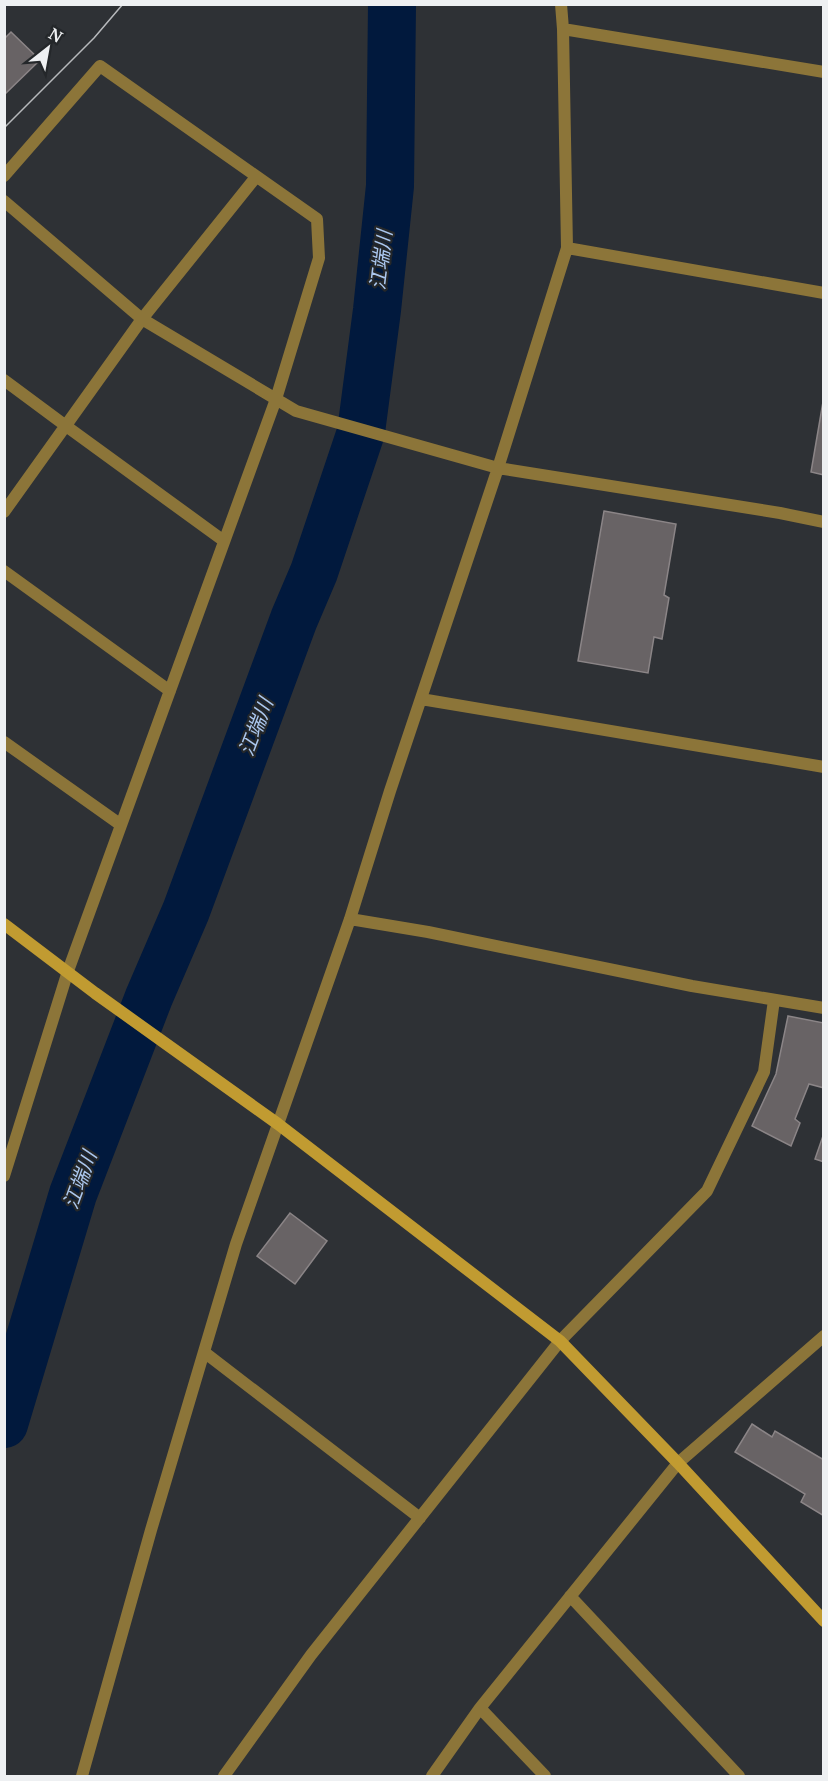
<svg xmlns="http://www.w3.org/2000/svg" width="828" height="1781" font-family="'Noto Serif','Noto Sans JP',serif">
  <rect width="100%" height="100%" fill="#2e3135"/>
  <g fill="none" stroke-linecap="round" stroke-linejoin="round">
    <path stroke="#01193d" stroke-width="48" d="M4,1424L73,1194L149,997L186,911L294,619L314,572L361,432L377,310L390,186L392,4"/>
  </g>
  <path fill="#686365" stroke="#8b8587" stroke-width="1.5" d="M11,32L40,60L4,95V39Z
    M824,396V475L811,472Z
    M604,511L676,524L664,595L669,598L662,639L654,637L648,673L578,661Z
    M788,1016L824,1023V1088L809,1084L795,1119L800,1123L791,1146L752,1126L776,1074Z
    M824,1133V1162L815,1159Z
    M290,1213L327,1241L295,1284L257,1256Z
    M752,1424L772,1437L775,1431L824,1460V1516L801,1502L805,1494L735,1452Z"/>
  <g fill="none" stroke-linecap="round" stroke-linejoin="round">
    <path stroke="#8c7539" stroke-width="12" d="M561,4L563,29L567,248L498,468L780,513L824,522
      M563,29L824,72
      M4,176L100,66L317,219L319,258L276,399L68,971L4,1176
      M4,201L142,319L296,411L498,468L390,791L350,919L236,1244L151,1530L82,1776
      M567,248L824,293
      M4,380L66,426L224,541
      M4,512L142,319L256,177
      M4,571L170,691
      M421,699L824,767
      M4,742L121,825
      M350,919L428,932L692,986L824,1008
      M204,1352L420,1518
      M570,1596L739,1776
      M480,1708L545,1776
      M224,1776L311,1655L560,1341L707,1191L764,1072L774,1000
      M432,1776L480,1708L678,1463L824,1336"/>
    <path stroke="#c19b31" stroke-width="12" d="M4,924L95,993L278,1124L560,1341L678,1463L824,1621"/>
    <path stroke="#b7b9bc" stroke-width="1.5" d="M4,128L94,38L123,4"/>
  </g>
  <g text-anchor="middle" stroke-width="4.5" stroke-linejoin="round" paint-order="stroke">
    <g font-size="20" font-style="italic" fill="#abc7ee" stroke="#24272a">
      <text transform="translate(381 260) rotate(-83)" y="7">江端川</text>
      <text transform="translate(256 727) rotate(-69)" y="7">江端川</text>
      <text transform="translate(80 1180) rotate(-70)" y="7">江端川</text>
    </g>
  </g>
  <rect width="828" height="1781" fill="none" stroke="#eef0f2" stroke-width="12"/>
  <g transform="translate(48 48) rotate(31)" stroke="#24272a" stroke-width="4.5" paint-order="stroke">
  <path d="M0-4.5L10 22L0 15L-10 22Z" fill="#eef0f2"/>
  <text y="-9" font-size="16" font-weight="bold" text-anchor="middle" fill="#eef0f2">N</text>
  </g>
</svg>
